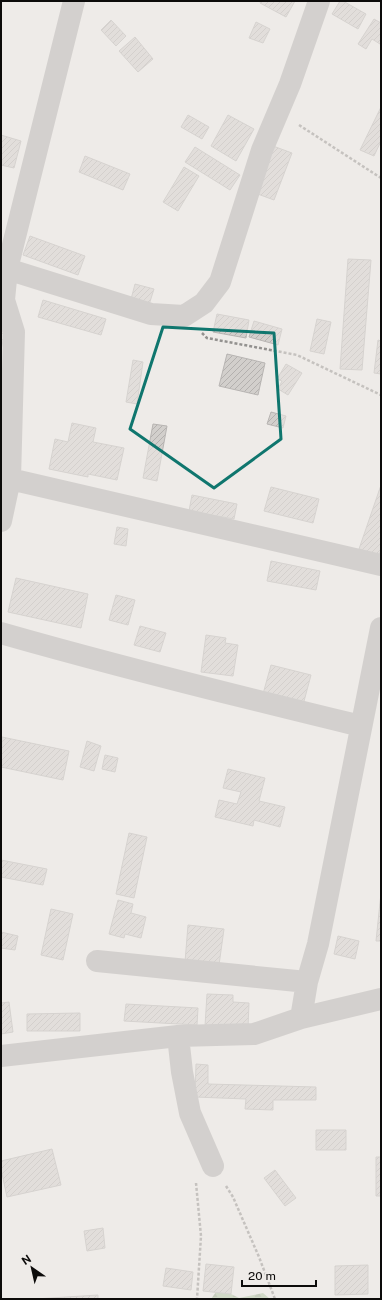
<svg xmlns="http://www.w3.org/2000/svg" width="382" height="1300" font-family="'Public Sans',sans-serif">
  <defs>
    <pattern id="forest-firs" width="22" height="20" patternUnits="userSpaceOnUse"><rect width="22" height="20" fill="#adc3a1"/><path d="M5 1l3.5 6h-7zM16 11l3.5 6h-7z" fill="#94a689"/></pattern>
    <pattern id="building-hatch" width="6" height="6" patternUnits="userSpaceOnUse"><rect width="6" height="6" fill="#d2cfcc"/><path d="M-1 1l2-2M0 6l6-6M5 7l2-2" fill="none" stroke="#b3b0ae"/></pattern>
  </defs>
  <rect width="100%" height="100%" fill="#eeebe8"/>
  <path fill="url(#forest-firs)" d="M216,1292L231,1294L239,1298L263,1293L270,1299H211Z"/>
  <path fill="url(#building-hatch)" stroke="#b8b5b3" d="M261,1H295L286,17L260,3Z
    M340,1H343L366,14L358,29L332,14Z
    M374,19L381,23V42L380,44L372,39L366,49L358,44Z
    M111,20L126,36L116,46L101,30Z
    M256,22L270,29L263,43L249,38Z
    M135,37L153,59L138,72L119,51Z
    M381,107V141L374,156L360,150Z
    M188,115L209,127L202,139L181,127Z
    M228,115L254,129L236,161L211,146Z
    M1,135L21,141L14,168L1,165Z
    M273,146L292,153L274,200L255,193Z
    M195,147L240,175L230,190L185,162Z
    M85,156L130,174L123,190L79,172Z
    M184,167L199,176L178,211L163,202Z
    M30,236L85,256L78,275L23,255Z
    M348,259L371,260L362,370L340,369Z
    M135,284L154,289L148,308L130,303Z
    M43,300L106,319L101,335L38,317Z
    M217,314L249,320L246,338L213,332Z
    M317,319L331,322L324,354L310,351Z
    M254,321L282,329L278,345L249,337Z
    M1,331L5,332L1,350Z
    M378,340L381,341V374L374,373Z
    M227,354L265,363L258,395L219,386Z
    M133,360L143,362L137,404L126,402Z
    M286,364L302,373L288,395L278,389L282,381L277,379Z
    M271,412L286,416L283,428L267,424Z
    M72,423L96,428L93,442L124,448L117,480L88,474V477L49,469L55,439L68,442Z
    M153,424L167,426L157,481L143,478Z
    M381,485V550L379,555L359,549Z
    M271,487L319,499L313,523L264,511Z
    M192,495L237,504L234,519L189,511Z
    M117,527L128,529L126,546L114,544Z
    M271,561L320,571L316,590L267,581Z
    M16,578L88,594L81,628L8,612Z
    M116,595L135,600L128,625L109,620Z
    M140,626L166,633L160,652L134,645Z
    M206,635L226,638L225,643L238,645L233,676L201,672Z
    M271,665L311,675L303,705L263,694Z
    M2,737L69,751L63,780L1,767Z
    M87,741L101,746L94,771L80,767Z
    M105,755L118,758L115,772L102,769Z
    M228,769L265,778L259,801L285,807L280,827L254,820L253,826L215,817L219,800L237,804L241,792L223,788Z
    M129,833L147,837L134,898L116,894Z
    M1,860L47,869L43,885L1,877Z
    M381,893V941H376Z
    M118,900L133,904L131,913L146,917L141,938L125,934L124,938L109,934Z
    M51,909L73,914L63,960L41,955Z
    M188,925L224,929L219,965L185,962Z
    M1,932L18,936L15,950L1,948Z
    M338,936L359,941L355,959L334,954Z
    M207,994L233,995V1002L249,1003L248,1028L205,1026Z
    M9,1002L13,1032L1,1034V1003Z
    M126,1004L198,1008L197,1025L124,1021Z
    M80,1013V1031H27V1014Z
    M196,1064L208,1065V1084L316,1087V1100H273V1110L245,1109L246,1099L195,1097Z
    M316,1130H346V1150H316Z
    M52,1149L61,1185L7,1197L1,1169V1161Z
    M376,1157H381V1196H376Z
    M275,1170L296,1198L285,1206L264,1178Z
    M103,1228L105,1248L87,1251L84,1231Z
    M206,1264L234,1267L231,1294L203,1291Z
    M368,1265V1294L335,1295V1266Z
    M166,1268L193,1272L191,1290L163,1286Z
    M98,1295V1299H35Z"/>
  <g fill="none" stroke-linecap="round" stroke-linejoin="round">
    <path stroke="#93918f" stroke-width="2.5" stroke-dasharray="3 2" stroke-linecap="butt" d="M299,125L381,178
      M202,333L207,338L297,355L381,395
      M196,1183L201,1236L197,1299
      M226,1186L233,1197L259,1257L275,1299"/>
    <path stroke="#b2b0b0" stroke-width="22" d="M7,269L151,314L184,316L204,303L220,282L262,150L290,84L319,1
      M10,479L381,565
      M1,521L10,479L14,332L4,300L7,269L74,1
      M1,633C120,667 241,697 361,726
      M97,961L307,982
      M301,1018L307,982L318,944L381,628
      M178,1036L182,1072L190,1113L213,1166
      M1,1056L178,1036L254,1034L301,1018L381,999"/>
  </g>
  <path d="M0 0H382V1300H0ZM163,327L274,333L281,439L214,488L130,429Z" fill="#eeebe8" fill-opacity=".55" fill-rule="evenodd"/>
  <path fill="none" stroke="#0f766e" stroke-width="3" stroke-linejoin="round" d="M163,327L274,333L281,439L214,488L130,429Z"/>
  <rect width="382" height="1300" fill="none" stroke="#0c0b0a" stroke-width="4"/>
  <g transform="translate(32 1268) rotate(326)" stroke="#eeebe8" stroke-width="3" paint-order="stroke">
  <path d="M0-3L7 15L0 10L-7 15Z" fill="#0c0b0a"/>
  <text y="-6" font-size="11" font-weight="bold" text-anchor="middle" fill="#0c0b0a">N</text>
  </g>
  <path d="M242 1280v6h74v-6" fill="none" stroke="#0c0b0a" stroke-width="2"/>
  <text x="248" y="1280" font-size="12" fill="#0c0b0a" stroke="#eeebe8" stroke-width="3" paint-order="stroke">20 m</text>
</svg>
